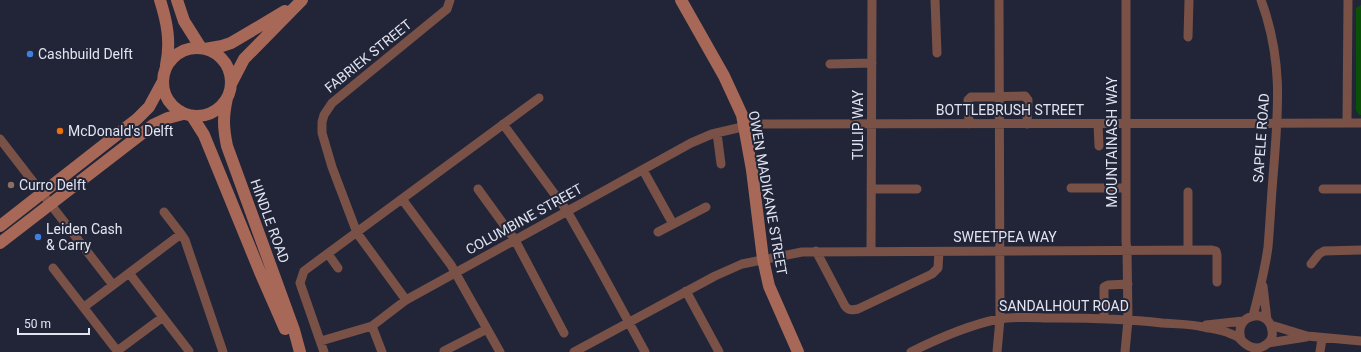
<svg xmlns="http://www.w3.org/2000/svg" width="1361" height="352" font-family="Roboto,sans-serif">
  <rect width="100%" height="100%" fill="#212537"/>
  <path fill="#0a5008" d="M1361,5V115H1359L1356,110V8Z"/>
  <g fill="none" stroke-linecap="round" stroke-linejoin="round">
    <path stroke="#795146" stroke-width="9" d="M935,0L937,53
      M1188,37L1189,0
      M830,64L872,63
      M1347,123L1348,0
      M503,124L567,211L596,262L645,352
      M969,124L968,100L971,97L1025,96L1028,100L1027,124
      M1098,124L1099,146
      M717,133L721,164
      M0,139L113,285
      M643,170L673,224
      M1071,188H1126
      M478,189L515,240L564,333
      M871,189H917
      M1323,189H1361
      M402,199L451,265L500,352
      M164,212L181,234L185,240L223,352
      M658,232L706,207
      M1188,250V192
      M816,251L845,306C849,311 852,310 858,309L932,274L938,268L939,252
      M871,251L872,0
      M328,254L338,268
      M1311,264L1319,254L1324,251L1361,250
      M53,268L118,352
      M129,273L189,351
      M1263,286L1267,320
      M686,291L719,352
      M406,300L357,233L332,167L322,133V122L324,115L332,103L447,9L450,0
      M84,307L181,234
      M1253,316C1259,293 1265,270 1268,247C1270,224 1271,201 1273,177C1278,113 1284,62 1261,0
      M1104,318V287L1108,285L1128,284
      M1206,325L1243,321
      M1271,325L1307,336L1361,341
      M372,326L382,352
      M321,341L372,326L406,300L691,143L712,134L755,124L1361,123
      M1268,343L1306,337
      M117,351L163,317
      M444,351L487,329
      M324,352L300,283L304,271L539,98
      M574,352L715,276L742,264L802,252L1212,250L1216,251L1217,255V282
      M911,352C939,338 968,325 999,319C1017,316 1037,318 1056,318C1092,318 1127,319 1162,323C1176,324 1190,324 1204,327C1213,329 1223,330 1231,334C1234,335 1239,337 1241,340C1248,347 1257,352 1267,344C1271,341 1273,336 1272,331C1270,307 1233,313 1241,339
      M997,352L1000,319L999,0
      M1125,352L1128,320L1127,250L1126,242V0
      M1320,352L1322,338"/>
    <path stroke="#a86857" stroke-width="12" d="M160,0C167,22 171,42 166,65
      M177,0L184,21L201,48
      M681,0L724,76L742,115L752,170L763,259L769,286L798,352
      M163 82a34 34 0 1 1 68 0a34 34 0 1 1-68 0Z
      M205,49L222,46L231,43L285,11
      M231,84L244,59L302,0
      M227,98C223,117 223,126 227,146L294,330L300,352
      M192,116L204,135L260,272L285,329
      M0,226L137,119L149,107L162,83
      M0,243L153,125L168,118L183,114"/>
  </g>
  <g fill="#3f7fe0" stroke="#212537" stroke-width="1.5">
    <circle cx="30" cy="54" r="4"/>
    <circle cx="38" cy="237" r="4"/>
  </g>
  <circle fill="#e8710a" stroke="#212537" stroke-width="1.5" cx="60" cy="131" r="4"/>
  <circle fill="#8d6e63" stroke="#212537" stroke-width="1.5" cx="11" cy="185" r="4"/>
  <g text-anchor="middle" stroke-width="4" stroke-linejoin="round" paint-order="stroke">
    <g font-size="14" fill="#e1e5f1" stroke="#212537" text-anchor="start">
      <text x="38" y="59">Cashbuild Delft</text>
      <text x="68" y="136">McDonald's Delft</text>
      <text x="19" y="190">Curro Delft</text>
      <text x="46" y="234">Leiden Cash<tspan x="46" dy="16">&amp; Carry</tspan></text>
    </g>
    <g font-size="14" fill="#e1e5f1" stroke="#212537">
      <text transform="translate(368 56) rotate(-39)" y="5">FABRIEK STREET</text>
      <text x="1010" y="115">BOTTLEBRUSH STREET</text>
      <text transform="translate(858 125) rotate(-90)" y="5">TULIP WAY</text>
      <text transform="translate(1261 138) rotate(-86)" y="5">SAPELE ROAD</text>
      <text transform="translate(1112 142) rotate(-90)" y="5">MOUNTAINASH WAY</text>
      <text transform="translate(768 193) rotate(80)" y="5">OWEN MADIKANE STREET</text>
      <text transform="translate(524 219) rotate(-29)" y="5">COLUMBINE STREET</text>
      <text transform="translate(270 221) rotate(70)" y="5">HINDLE ROAD</text>
      <text x="1005" y="242">SWEETPEA WAY</text>
      <text x="1064" y="311">SANDALHOUT ROAD</text>
    </g>
  </g>
  <path d="M18 328v6h71v-6" fill="none" stroke="#e1e5f1" stroke-width="2"/>
  <text x="24" y="328" font-size="12" fill="#e1e5f1" stroke="#212537" stroke-width="3" paint-order="stroke">50 m</text>
</svg>
